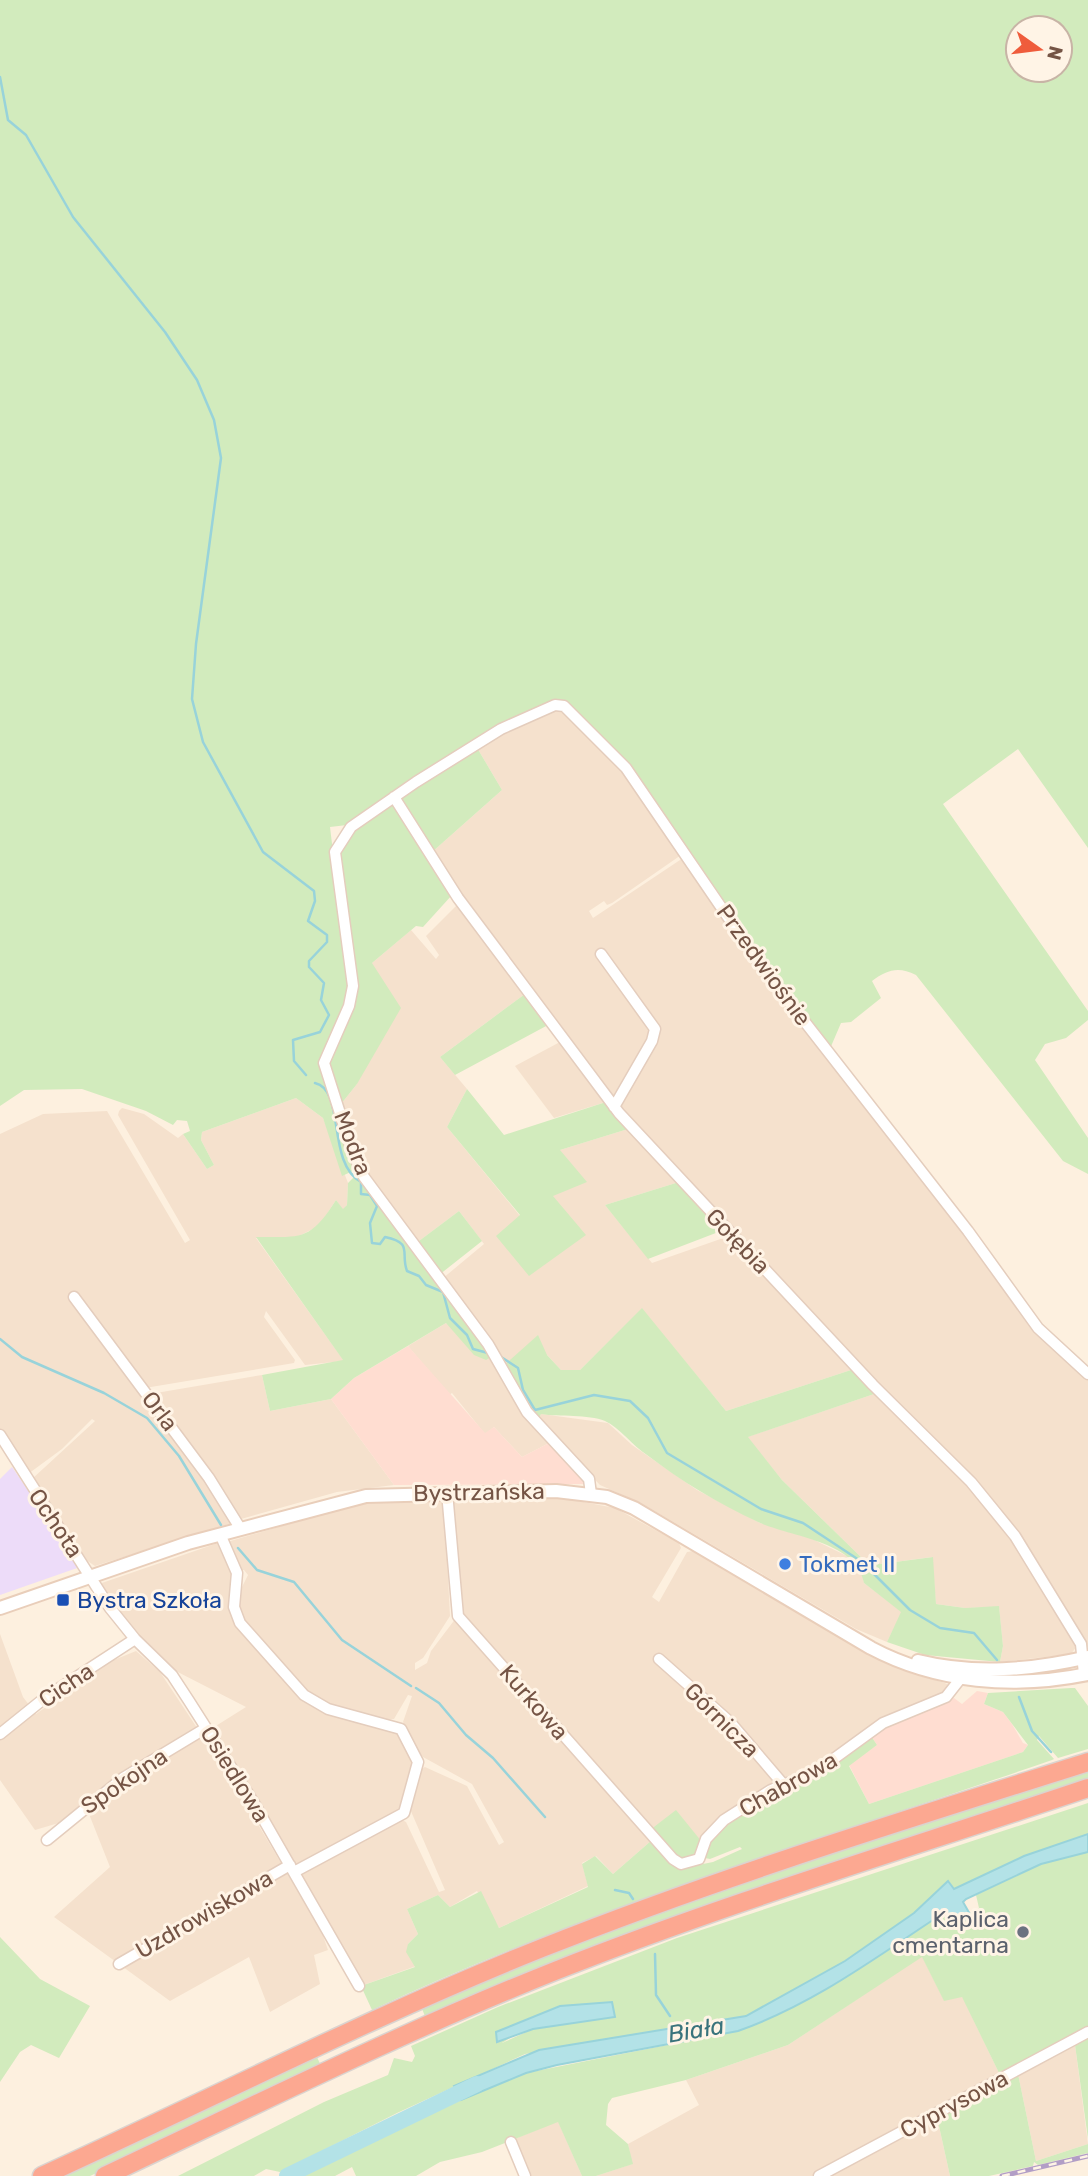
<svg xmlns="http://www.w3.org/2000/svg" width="1088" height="2176" font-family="Rubik,sans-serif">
  <rect width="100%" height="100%" fill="#fdf0df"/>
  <path fill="#f5e1cd" d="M560,708L625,770L684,853L612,903L607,905L604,901L589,911L593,918L686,856L1037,1329L1088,1377V1648L1027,1545L974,1480L874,1381L621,1110V1103L653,1030L618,1095L610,1096L460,896L431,853L502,790L476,746L502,731Z
    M458,904L525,994L440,1057L467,1089L447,1127L520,1216L553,1195L560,1150L628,1129L679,1182L605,1205L652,1263L729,1236L854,1369L726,1411L642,1309L580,1370H561L547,1355L501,1368L442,1279L484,1244L459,1211L415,1244L365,1176L341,1104L357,1084L372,963L411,930L436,959L439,955L426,936Z
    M560,1042L606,1102L554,1118L515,1066Z
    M296,1098L323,1118L348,1183L347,1205L343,1210L336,1200L319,1226L297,1237L256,1238L344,1361L305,1365L266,1311L264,1317L295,1360L294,1363L145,1388L235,1522L95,1566L86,1560L32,1479L95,1421L92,1419L62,1449L28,1474L0,1429V1134L43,1114L107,1111L185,1243L190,1240L118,1115L119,1111L122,1108L144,1114L178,1138L183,1134L207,1169L214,1165L201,1140L202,1132Z
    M446,1323L491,1357L551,1442L522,1457L494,1427L485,1434L452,1393L449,1395L408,1346Z
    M262,1375L270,1411L331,1399L394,1485L337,1492L241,1519L153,1397L156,1393Z
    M877,1393L946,1460L1014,1538L1077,1646L1071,1654L1000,1662L1003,1646L999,1607L965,1608L936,1604L932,1557L880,1564L864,1560L782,1480L747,1437Z
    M541,1414L608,1423L632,1445L697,1490L760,1523L808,1537L847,1556L862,1569L864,1583L902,1612L887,1642L856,1629L641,1503L600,1485L538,1420Z
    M562,1498L615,1508L679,1543L681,1548L652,1597L659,1602L687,1552L693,1551L867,1653L908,1672L945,1683L950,1686L948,1690L816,1770L784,1780L729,1723L777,1783L702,1842L650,1830L461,1615L453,1502Z
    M444,1500L450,1616L423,1658L415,1663V1670L427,1663L431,1651L456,1618L652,1840L613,1874L596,1856L582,1863L588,1886L499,1928L477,1891L450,1907L438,1895L407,1909L418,1934L408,1944L416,1966L361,1986L298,1875L402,1820L406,1822L439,1892L445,1890L410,1809L421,1769L425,1767L467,1786L499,1845L504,1842L472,1784L423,1757L417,1749L403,1722L412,1696L408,1695L394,1719L386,1720L342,1711L313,1699L242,1617L238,1604L240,1591L248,1575L244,1570L240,1571L227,1542L347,1507L378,1502Z
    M218,1543L234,1572V1586L228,1601L238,1623L299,1693L399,1732L415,1762L401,1811L294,1867L211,1729L246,1707L168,1667L124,1623L99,1584Z
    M0,1634L23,1697L36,1714L109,1662L136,1651L160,1672L229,1776L321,1930L328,1950L314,1955L320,1984L270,2012L249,1957L170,2001L54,1917L110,1867L89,1814L35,1830L0,1780Z
    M922,1956L944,2000L962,1996L1000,2075L812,2176H596L632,2164L628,2144L699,2105L686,2080L788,2045Z
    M1075,2045L1088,2144L1036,2161L1018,2074Z
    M937,2117L950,2176H825Z
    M558,2121L582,2176H527L512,2140Z"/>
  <path fill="#ffddd1" d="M408,1346L485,1433L494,1427L522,1457L551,1442L586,1479L585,1484L394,1485L331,1399L354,1378Z
    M977,1691L988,1693L984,1704L1003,1712L1012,1724L1023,1743L1028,1745L1023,1752L869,1804L849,1765L877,1745L871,1736L891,1722L954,1698L962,1704Z"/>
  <path fill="#eddcf9" d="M12,1467L80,1567L0,1595V1479Z"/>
  <path fill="#d2ebbd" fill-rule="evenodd" d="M0,0H1088V848L1018,749L943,804L1088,1011V1020L1066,1038L1045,1044L1035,1060L1088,1138V1174L1063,1161L916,975C898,966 887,970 872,981L881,998L851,1022L841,1023L829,1051L785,994L651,799L555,701L347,825L330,827L350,996L322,1056L355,1170L342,1176L323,1118L296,1098L202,1132L201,1140L214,1165L207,1169L183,1134L190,1131L187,1121L177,1120L173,1125L146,1111L82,1089L24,1090L0,1106ZM1018,28H1060V70H1018Z
    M476,746L502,790L431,853L398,797Z
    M393,801L452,895L423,927L416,926L372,963L401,1008L357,1084L341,1104L327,1067L351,1007L338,853L352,830Z
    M525,994L548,1025L455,1075L440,1057Z
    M467,1089L504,1135L606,1102L628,1129L560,1150L587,1182L553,1196L586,1235L529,1276L496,1236L520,1215L447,1127Z
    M355,1176L361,1177L491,1357L486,1360L474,1355L446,1323L354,1378L331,1399L270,1411L262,1375L343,1360L256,1237C302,1237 310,1241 336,1200L343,1209L347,1205L348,1183Z
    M679,1182L721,1231L648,1259L605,1205Z
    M459,1211L482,1241L439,1275L415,1244Z
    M642,1308L726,1411L854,1369L877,1393L748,1437L782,1480L864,1560L880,1564L933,1557L936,1604L965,1608L999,1606L1003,1646L1000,1662L925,1655L887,1642L901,1612L864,1583C857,1541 790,1537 758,1522C719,1504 681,1481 647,1455C633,1446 620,1428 605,1421C588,1414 560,1417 541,1414L538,1420L501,1368L538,1335L547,1355L561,1370H580Z
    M1071,1688H1075L1088,1706V1749L1058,1758L1039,1736L1037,1740L1054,1759L1052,1760C823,1839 592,1907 372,2010L361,1986L415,1967L406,1952L408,1944L418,1934L407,1909L438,1895L450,1907L481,1891L499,1928L588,1887L582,1864L595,1856L613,1874L652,1840L683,1868L713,1862L742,1849L740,1847L710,1859L705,1858L709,1840L724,1823L871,1736L877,1745L849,1766L869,1804L1023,1752L1028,1745L1003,1712L984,1704L988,1693Z
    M1088,1768V1783L426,2019L421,2006L668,1907Z
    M1088,1803V1834L1024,1856L954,1889L949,1881L914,1913L845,1961L746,2016L525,2054L397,2113L280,2172L266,2169L254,2176H178L324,2102L388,2075L394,2058L412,2062L415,2056L411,2046L498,2007L677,1938ZM561,2006L533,2029L502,2043Z
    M676,1810L702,1842L697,1856L681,1861L650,1830Z
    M1088,1852V2027L1000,2075L962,1997L944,2001L922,1957L788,2045L686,2080L612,2098L608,2104L606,2125L628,2144L633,2164L596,2176H582L558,2122L482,2152L440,2162L416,2176H356L352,2167L335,2176H300L461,2100L526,2073L738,2031C813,2004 876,1957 942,1914L954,1917L958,1924L979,1908L976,1895L1041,1864Z
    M0,1937L40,1979L90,2006L59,2058L31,2045L20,2052L0,2082Z
    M1088,2038V2139L1075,2045Z
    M316,2055L322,2068L90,2176H55Z
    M1018,2074L1036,2161L1088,2144V2153L1038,2165L1034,2162L1033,2166L989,2176H950L937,2117Z"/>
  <path fill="#b3e2e7" stroke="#98d3da" stroke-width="2" d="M1088,1834V1852L1041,1864L966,1899L963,1902L971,1916L959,1924L954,1917L942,1914C875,1958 814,2004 738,2031L557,2065L526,2073L461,2100L454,2086L539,2050L746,2016L845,1961L914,1913L948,1881L954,1889L1024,1856Z
    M612,2002L615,2017L533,2029L497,2042L496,2032L560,2006Z"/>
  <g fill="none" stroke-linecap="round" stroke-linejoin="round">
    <path stroke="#98d3da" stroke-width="2.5" d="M0,77L8,120L26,135L73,217L165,332L197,380L214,420L221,458L196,644L192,699L203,742L263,852L314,891L315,901L308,921L327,935V942L309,961V967L324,983L321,1000L329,1015L320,1032L293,1040L294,1061L306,1075
      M315,1083C346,1090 326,1163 361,1182V1194L370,1195L377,1206L370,1223L372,1243L380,1244L385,1237C414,1243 400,1253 407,1271L419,1276L426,1285L443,1292L450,1318L467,1335L473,1349L488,1353
      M0,1339L22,1357L104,1393L147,1418L179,1456L221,1525
      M498,1355L518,1368L523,1390L535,1410L594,1395L630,1401L648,1418L667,1453L761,1509L803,1523L862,1562L910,1610L940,1628L974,1633L997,1660
      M238,1548L257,1570L294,1582L342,1640L411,1686
      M416,1688L439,1703L466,1735L493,1758L545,1817
      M1019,1697L1032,1731L1051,1752
      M615,1890L629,1893L633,1899
      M655,1954L656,1995L670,2016"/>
    <path stroke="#b3e2e7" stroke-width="16" d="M287,2176L477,2084"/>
    <g stroke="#e4cdbd" stroke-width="13">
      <path id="minor" d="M394,797L458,898L619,1113L873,1385L971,1482L1015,1536L1081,1644L1084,1674
        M601,954L655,1029L652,1041L614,1107
        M74,1297L209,1478L240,1528
        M0,1435L110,1608L135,1639L172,1675L189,1701L254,1803L359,1986
        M447,1492L458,1616L673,1859L681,1864L699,1859L706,1839L724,1820L771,1790L817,1771L883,1723L946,1697L964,1674
        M591,1494L589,1479L527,1412L488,1344L364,1177L352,1151L324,1063L349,1006L353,986L335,852L351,827L416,782L501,729L555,705L564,706L626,768L762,967L968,1231L1038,1328L1088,1374
        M220,1534L237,1573L234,1607L240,1623L304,1695L328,1709L401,1729L418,1762L404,1813L294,1872
        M659,1659L730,1722L783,1784
        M0,1734L46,1697L135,1639
        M47,1840L123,1778L206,1728
        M119,1964L290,1865
        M511,2142L525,2176
        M819,2176L1088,2032"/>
    </g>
    <g stroke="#e9ceba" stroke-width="16">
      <path id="secondary" d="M0,1608L188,1543L366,1496L556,1491L607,1497L634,1508L871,1648C937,1683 1015,1689 1088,1674
        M918,1661C975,1675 1031,1670 1088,1657"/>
    </g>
    <g stroke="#dbd3cf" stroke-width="21">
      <path id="motorway" d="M42,2176C209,2100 372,2016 542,1948C720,1877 905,1820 1088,1762
        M105,2176C254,2106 402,2032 555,1971C729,1902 910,1848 1088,1788"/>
    </g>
    <use href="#minor" stroke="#fff" stroke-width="10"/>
    <use href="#secondary" stroke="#fff" stroke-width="12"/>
    <use href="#motorway" stroke="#fca891" stroke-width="18"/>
    <g stroke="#b29ec6" stroke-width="5">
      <path id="rail" d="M1002,2176L1088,2156"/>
    </g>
    <use href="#rail" stroke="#fff4e6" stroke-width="2.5" stroke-dasharray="8" stroke-linecap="butt"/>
  </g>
  <circle fill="#3f7fe0" stroke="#fff4e6" stroke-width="2.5" cx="785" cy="1564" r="7"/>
  <rect fill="#1a4fb4" stroke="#fff4e6" stroke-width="2.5" x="56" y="1593" width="14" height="14" rx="3.5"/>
  <circle fill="#6b7280" stroke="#fff4e6" stroke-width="2.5" cx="1023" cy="1932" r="7"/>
  <g text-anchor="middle" stroke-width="6" stroke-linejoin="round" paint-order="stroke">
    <g font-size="23" fill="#755445" stroke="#fff4e6">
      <text transform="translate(764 965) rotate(54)" y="8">Przedwiośnie</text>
      <text transform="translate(353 1143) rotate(69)" y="8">Modra</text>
      <text transform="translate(738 1241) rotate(46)" y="8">Gołębia</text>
      <text transform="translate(160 1411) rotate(53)" y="8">Orla</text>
      <text transform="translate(479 1492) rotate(-1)" y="8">Bystrzańska</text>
      <text transform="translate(56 1523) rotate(56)" y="8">Ochota</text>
      <text transform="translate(66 1685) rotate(-34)" y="8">Cicha</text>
      <text transform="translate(534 1702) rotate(49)" y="8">Kurkowa</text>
      <text transform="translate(722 1720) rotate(45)" y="8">Górnicza</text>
      <text transform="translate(235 1774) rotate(58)" y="8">Osiedlowa</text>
      <text transform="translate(124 1781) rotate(-34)" y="8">Spokojna</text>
      <text transform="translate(788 1784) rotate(-29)" y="8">Chabrowa</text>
      <text transform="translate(204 1914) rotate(-30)" y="8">Uzdrowiskowa</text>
      <text transform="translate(954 2104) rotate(-28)" y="8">Cyprysowa</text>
    </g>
    <g font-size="23" fill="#366cbe" stroke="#fff4e6" text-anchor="start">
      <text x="799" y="1572">Tokmet II</text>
    </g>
    <g font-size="23" fill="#164399" stroke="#fff4e6" text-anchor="start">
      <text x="77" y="1608">Bystra Szkoła</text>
    </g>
    <g font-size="23" fill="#5b616d" stroke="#fff4e6" text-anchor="end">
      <text x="1009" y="1927">Kaplica<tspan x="1009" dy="26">cmentarna</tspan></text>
    </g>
    <g font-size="24" font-style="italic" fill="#39737c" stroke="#fff4e6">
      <text transform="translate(696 2030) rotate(-10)" y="8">Biała</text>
    </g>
  </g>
  <g transform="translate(1039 49) rotate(104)"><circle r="33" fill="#fff4e6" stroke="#c8b4a6" stroke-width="2"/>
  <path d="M0-5L12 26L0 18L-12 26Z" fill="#ef5c3c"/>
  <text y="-10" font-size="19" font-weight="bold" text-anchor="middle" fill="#755445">N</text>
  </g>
</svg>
